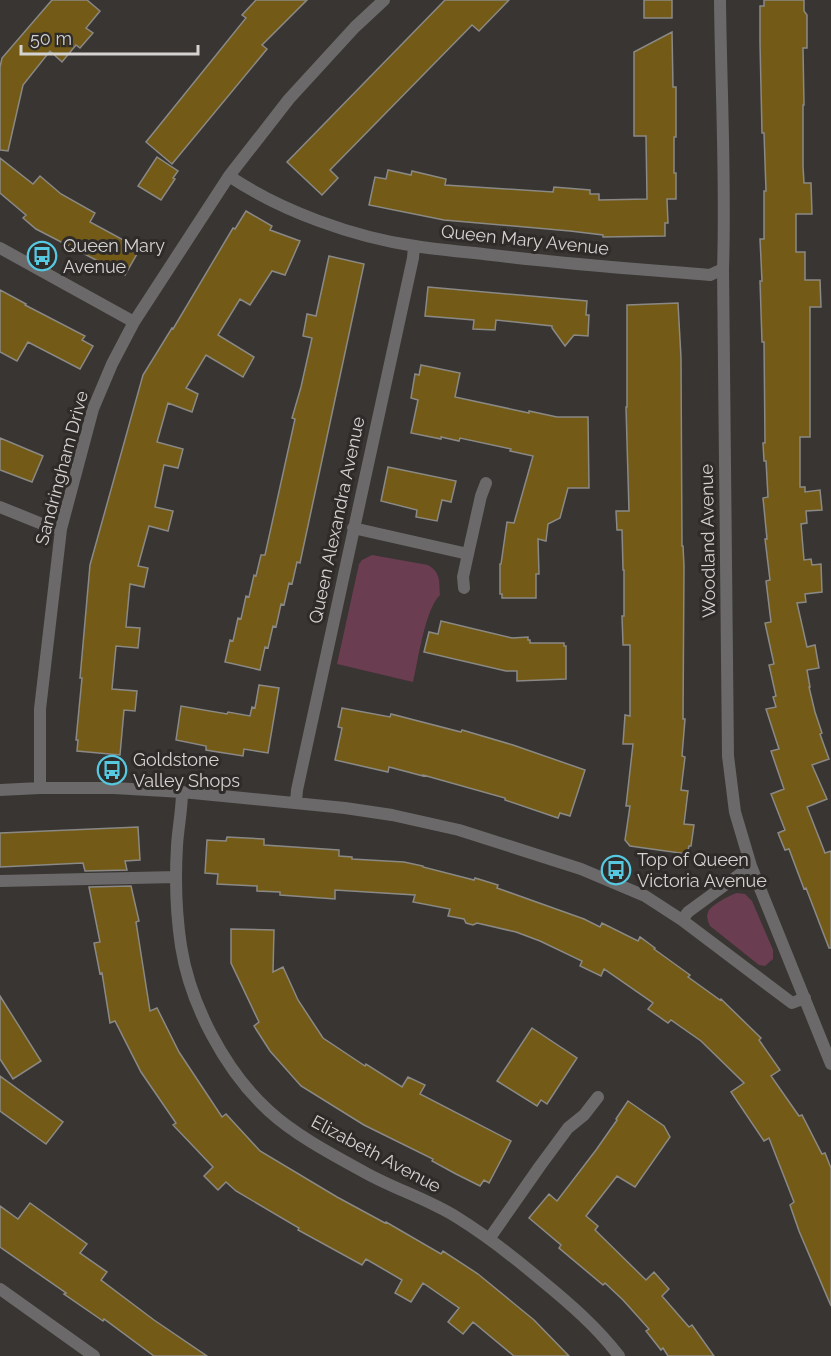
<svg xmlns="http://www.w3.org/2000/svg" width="831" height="1356" font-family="Raleway,sans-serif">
  <rect width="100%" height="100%" fill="#383533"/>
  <path fill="#6b3d50" d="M372,555L428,565C441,573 439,581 440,595C425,609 418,661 413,682L337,664L359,564L362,560Z
    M737,893L745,894L752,901L773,950V959L765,966L759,965L710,926C708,922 706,917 708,912C711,905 730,895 737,893Z"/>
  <path fill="#735b17" stroke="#8a8985" stroke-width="1.5" d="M52,0H87L100,11L86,28L93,33L80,48L76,45L62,62L50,51L23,85L8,151L0,150V67L2,58Z
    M256,0H307L262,45L267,49L172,164L146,142L246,18L242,15Z
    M445,0H509L479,31L472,25L330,170L338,178L322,195L287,162Z
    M644,0H672V18H644Z
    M764,0H804V11L807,15V48H803L804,105H803V166L804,183H811L812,214H796V252H805V280H820L821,307H810V437H800V487H805V492L820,490L822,510L806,511L807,523L801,524L804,560L811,559L812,565L821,564L822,592L805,594L806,602L797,603L807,647L815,645L819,668L807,670L810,687H809L815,712L822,733L820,734L829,759L812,765L827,799L807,807L825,853L831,851V948H829L806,888L804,889L789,849L785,850L778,833L785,830L771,794L784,789L771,751L779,749L766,709L776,707L773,697L776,696L769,665L774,664L765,623L771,622L766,581L770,580L765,539H767L763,498L768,497L766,461H764L763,443H765L764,342H762L760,281H762L760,239H764V191H766L764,133H762L760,43V6H764Z
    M672,32L673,87H676V137H674V173H676V199H667L668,223H665V236L603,237V235L570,231L444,220L369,205L375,177L386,179L388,170L411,175L412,171L446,179L445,185L553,192L554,187L590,190V194H599V200L647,199L646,136H634V52Z
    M157,157L178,171L173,178L175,179L161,200L138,186Z
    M0,158L33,184L40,176L61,194L95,213L90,222L129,243L126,249L137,254L125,275L36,229L23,218L26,215L0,193Z
    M246,211L272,226L270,230L300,241L285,275L272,271L250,305L240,299L218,335L254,357L243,377L206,355L186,388L198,394L192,412L168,403L157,442L183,449L178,468L164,465L155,507L173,511L168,531L149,526L138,566L148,568L144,587L130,584L126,627L140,628L138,648L116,646L112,689L137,691L135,711L124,710L120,755L77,751L78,740H76L82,678H80L90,565L143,375L172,328L173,329L233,228L235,229Z
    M329,256L364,264L300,563L297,562L292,584L289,583L284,605L281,604L276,627L273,626L268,648L265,647L260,670L225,662L230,640L233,641L238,618L241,619L246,596L249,597L254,575L256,576L261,555H265L295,419L292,418L301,387L312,338L303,336L307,314L316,316Z
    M428,287L587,301L586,315H589L588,336L574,335L565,346L552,328V326L496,320L495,330L473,329L474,320L425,316Z
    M0,290L26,304L25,305L85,336L82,340L93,346L80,369L28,342L17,361L0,352Z
    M678,303L681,358L682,546H683L684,566L683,719H685L682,756L685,757L681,790L688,791L684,824L694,825L691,846H689L687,854L630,846L625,840L630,806H626L633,744H623L625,715L630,716V645H623L622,616H624V570H623L622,530H617L616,511H629L626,407H627V305Z
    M421,365L460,373L455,397L529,413V411L557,417H588L589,488H568L560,518L548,524L546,541L538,539L539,574H536V598H502V594H500V564H501L507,522L514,523L533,456L510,451L511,449L460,438L459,441L441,437V439L411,433L418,400L411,398L415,374L419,375Z
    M0,438L43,456L32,482L0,470Z
    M388,467L456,481L451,502L442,500L437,521L416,517L417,510L381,501Z
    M441,621L512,638L528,637V640H530V643H564V646H566V679L517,681V671H506L424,652L429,632L438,634Z
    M259,685L279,688L268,753L244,749L243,756L206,750V746L176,740L181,706L227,714L228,712L250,716L252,707L255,708Z
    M342,708L390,717L391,714L461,732L462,730L513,745L585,770L570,816L560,813L558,818L505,800V798L423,775V776L389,767L388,772L335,760L342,728L338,727Z
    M138,827L140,860L125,861L127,870L85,871L83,863L0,867V833Z
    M227,837L264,839V845L339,850V856L352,857V859L404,862L423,866V867L474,880L475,878L498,885L497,888L584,919L600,927L602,923L638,941L640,937L655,948L654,949L690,975L688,977L720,1000L721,999L761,1038L759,1040L780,1070L771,1076L799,1116L802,1115L822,1154L825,1153L831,1168V1306L799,1231L790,1205L794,1202L769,1138L764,1141L731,1092L744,1083L701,1041L671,1020L668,1023L648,1009L653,1003L604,969L601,976L580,966L582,961L540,941L516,932L477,923L473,925L466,923L464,919L448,916L450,909L413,902L415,895L335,890V899L280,895V892L257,891V886L217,884L218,874L205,873L207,840L226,841Z
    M131,886L139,921L136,922L150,1011L157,1008L179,1052L222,1117L226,1114L260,1151L337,1197L385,1223L386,1222L441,1254L443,1251L478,1274L534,1320L569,1356H514L473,1322L463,1334L448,1322L459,1308L423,1283L411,1302L395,1293L402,1280L366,1259L362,1265L298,1230L299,1228L236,1191L226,1182L218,1190L204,1176L213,1167L173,1125L176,1123L141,1072L115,1021L110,1023L102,973L100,974L94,943L100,942L89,887Z
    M231,929L274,930L273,972L283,967L298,1000L323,1038L365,1066L366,1064L402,1087L408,1077L425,1085L420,1094L511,1141L489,1183L484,1180L480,1186L456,1174L432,1161L433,1159L364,1125L301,1086L270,1051L254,1026L259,1022L231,963Z
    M0,996L41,1061L13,1079L0,1059Z
    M532,1028L577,1058L547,1104L541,1100L537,1106L497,1081Z
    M0,1076L63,1122L46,1144L0,1111Z
    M628,1101L664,1126L670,1137L635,1187L617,1176L586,1216L598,1226L595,1230L646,1280L654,1272L669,1289L662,1296L689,1327L692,1325L714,1356H668L663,1348L661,1350L646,1331L649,1329L623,1300L605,1283L603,1285L559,1248L561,1245L529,1218L549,1194L557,1201L596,1150L617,1120L616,1119Z
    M30,1203L87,1244L80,1253L107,1272L101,1280L154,1320L207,1356H154L104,1319L103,1321L64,1294L66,1293L0,1247V1206L18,1219Z"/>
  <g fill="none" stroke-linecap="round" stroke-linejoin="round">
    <path stroke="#6b6969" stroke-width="12" d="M720,0C721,90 726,180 723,269L728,756L735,812L751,866L831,1064
      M229,176C281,211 353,237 415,246C440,250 466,252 492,255C564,264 637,269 710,275L723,269
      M0,248L134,322
      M0,507L47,526L61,529
      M353,528L468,554L481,496L486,483
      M464,588L463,577L468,554
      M40,788V709L61,529L93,409L112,364L134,322L229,176L289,99L355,27L384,0
      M0,790L40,788H114L182,792L345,808L392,815L459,830L581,869L645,896L682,920L792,1003L805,998
      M182,792C182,810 178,828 177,846C175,879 176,913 181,946C190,1004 225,1071 269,1111C295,1135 333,1155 364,1172C394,1189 428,1199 458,1218C487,1236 515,1258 541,1280C569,1303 597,1327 619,1356
      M296,802L297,790L413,258L414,246
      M0,881L176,877
      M682,920L688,912L751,866
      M489,1239L540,1166L568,1128L584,1115L598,1097
      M0,1289L94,1356"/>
  </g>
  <defs>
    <g id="bus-ring" transform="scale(1.5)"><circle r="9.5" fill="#2e2b29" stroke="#56c9e1" stroke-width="1.5"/><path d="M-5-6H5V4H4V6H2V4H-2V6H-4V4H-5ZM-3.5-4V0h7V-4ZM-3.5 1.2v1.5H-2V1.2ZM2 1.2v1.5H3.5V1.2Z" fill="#56c9e1"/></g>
  </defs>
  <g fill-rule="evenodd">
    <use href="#bus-ring" x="42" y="256"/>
    <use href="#bus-ring" x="112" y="770"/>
    <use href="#bus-ring" x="616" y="870"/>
  </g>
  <g text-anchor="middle" stroke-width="6" stroke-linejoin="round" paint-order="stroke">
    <g font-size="18" fill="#d5d3d1" stroke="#2e2b29">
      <text transform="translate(525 240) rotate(6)" y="6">Queen Mary Avenue</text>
      <text transform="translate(62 468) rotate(-75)" y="6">Sandringham Drive</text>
      <text transform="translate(337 520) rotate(-78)" y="6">Queen Alexandra Avenue</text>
      <text transform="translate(708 541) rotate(-91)" y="6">Woodland Avenue</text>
      <text transform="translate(376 1154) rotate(28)" y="6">Elizabeth Avenue</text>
    </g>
    <g font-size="18" fill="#d5d3d1" stroke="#2e2b29" text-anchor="start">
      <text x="63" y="252">Queen Mary<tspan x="63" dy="21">Avenue</tspan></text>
      <text x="133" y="766">Goldstone<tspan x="133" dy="21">Valley Shops</tspan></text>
      <text x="637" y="866">Top of Queen<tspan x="637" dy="21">Victoria Avenue</tspan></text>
    </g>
  </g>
  <path d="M21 45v9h177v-9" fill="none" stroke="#d5d3d1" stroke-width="3"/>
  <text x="30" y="45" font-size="18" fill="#d5d3d1" stroke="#2e2b29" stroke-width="4.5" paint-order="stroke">50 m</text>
</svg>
